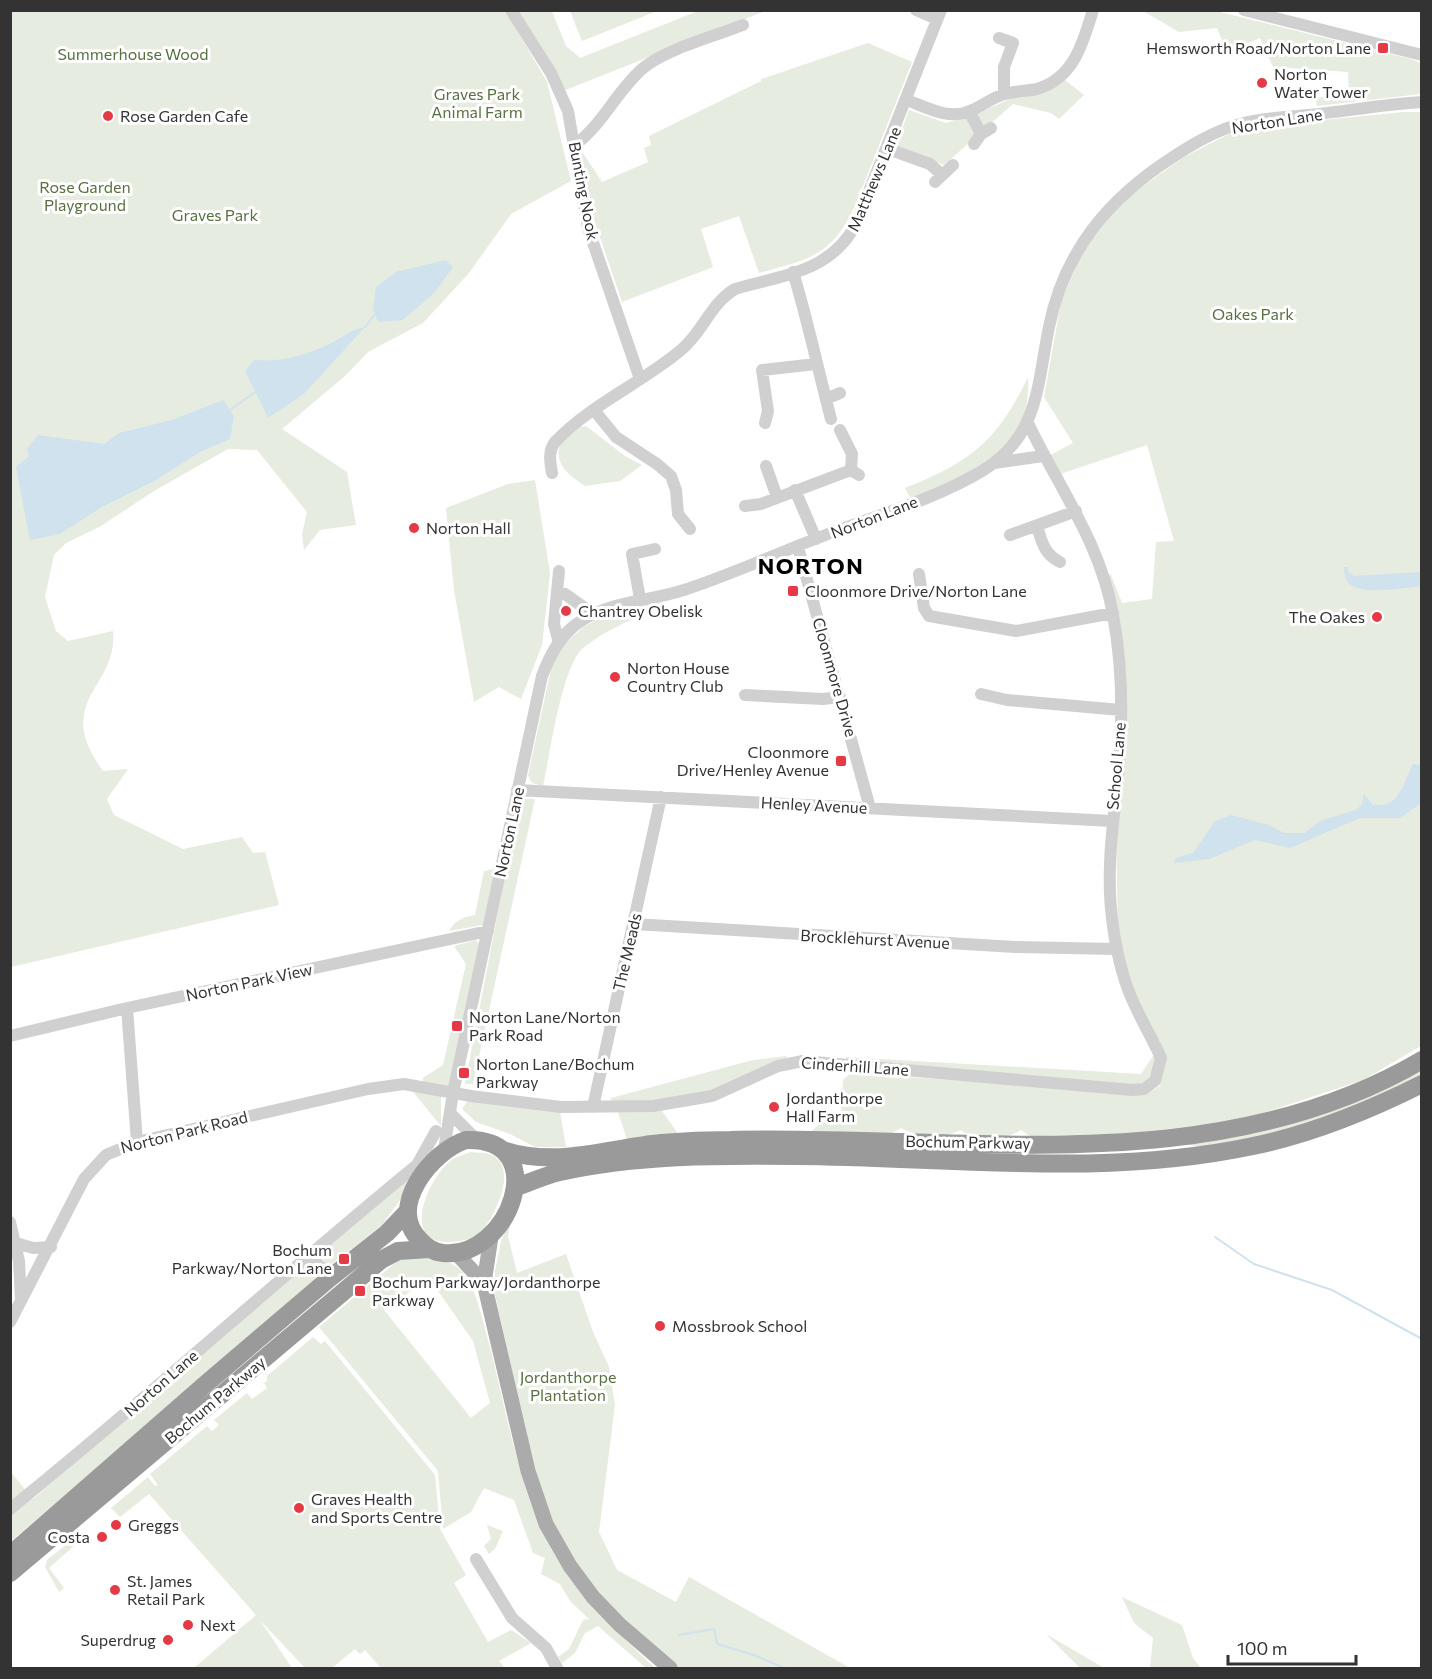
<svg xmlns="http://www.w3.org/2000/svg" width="1432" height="1679" font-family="Commissioner,sans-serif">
  <rect width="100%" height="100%" fill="#fff"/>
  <path fill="#e6ecdf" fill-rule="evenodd" d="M10,11H506L547,82L571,181L511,214L469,273L423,323L368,352L345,376L282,429L347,472L356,525L320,530L304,550L302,534L307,512L257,450L228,449L154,491L101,526L66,543L54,555L45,597L56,631L68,641L113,631C119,687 51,700 103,771L128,769L107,799L114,815L183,849L242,837L253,853L265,852L279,905L11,967Z
    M516,11H552L566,46L580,58L698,11H765L563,91Z
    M570,11H657L582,41Z
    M1143,11H1216L1411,59L1421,63V94L1317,106L1315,98L1349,94L1348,72L1273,67L1260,38L1227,52L1217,28L1179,32Z
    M868,43L912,62L855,206C831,257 809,259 759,273L739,216L701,229L713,267L622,302L587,199L581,150L602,182L648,162L644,148L651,145L649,136L761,81V79Z
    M1065,80L1084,95L1059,119L1051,113L1013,104L944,165L896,146L909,110L946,123L979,113L1012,98L1045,93Z
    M1404,112H1421V1046L1363,1080L1242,1120L1092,1138L1068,1135L1031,1137L1021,1130C1005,1141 976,1139 960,1130C944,1139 917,1137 901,1128L888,1135L809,1134L824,1119L841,1113L843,1080L851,1073L1147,1094L1160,1086L1163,1063L1133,995L1118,935L1116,825L1125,756L1104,574L1111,575L1122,603L1152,599L1156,542L1174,541L1147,445L1057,475L1047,457L1073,443L1044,397L1061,302L1081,254L1121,202L1184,157L1233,132L1262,126Z
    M1028,377C1033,453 969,474 911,499L905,488C969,463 998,441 1028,377Z
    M586,426L625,456L642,465L620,481L585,486C569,475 554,465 560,444L580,427Z
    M535,480L550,573L542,645L521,699L499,687L474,702L454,590L446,508L508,484Z
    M661,602L666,605C639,616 606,629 583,648C561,668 550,755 543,786L532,783L528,775L553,660L566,642L585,626L606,615Z
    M523,799H535L473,1084H465L503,886Z
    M495,869L483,925L449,931C455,920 463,917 475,915L484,871Z
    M476,940L479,944L450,1087L423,1082V1078L443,1065L466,964L454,946Z
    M1155,1053C1158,1074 1152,1083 1131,1085L846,1062V1057L1141,1074Z
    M786,1056L787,1059L706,1093L678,1100L612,1103L611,1098L753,1060Z
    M1421,1066V1078L1304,1128L1201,1147L1182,1144Z
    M413,1092L441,1094V1126Z
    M469,1099L560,1111L566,1147H535L510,1134L476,1122L462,1109Z
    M662,1111L679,1135L628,1142L618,1112Z
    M471,1152C476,1153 484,1152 489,1154C520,1165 496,1213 483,1230C475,1239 461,1242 449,1242C398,1243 430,1174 453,1159C458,1156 465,1154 471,1152Z
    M414,1174L416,1178L382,1225L332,1264H325L321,1253Z
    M512,1215L508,1236L517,1273L566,1254L593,1332L609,1367L615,1405L599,1532L617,1570L676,1602L689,1577L850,1668H675L611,1611L587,1581L552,1523L534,1471L495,1294V1271L501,1241Z
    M402,1257C424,1257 444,1255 462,1271C475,1282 485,1330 490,1347C505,1406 520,1492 549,1545C576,1595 615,1630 655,1668H646L598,1626L585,1633L575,1653L562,1663L558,1657L569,1649L583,1620L589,1619L570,1601L560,1584L541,1574L545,1558L533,1553L514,1500L484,1488L471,1512L443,1529L438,1471L319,1327ZM429,1278L473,1341L490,1403L471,1418L384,1310Z
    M303,1267H312L317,1273L316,1280L307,1290L11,1541L10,1471L33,1499Z
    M313,1337L321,1344L325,1341L435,1475L440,1529L466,1575L454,1583L488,1642L511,1630L531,1643L499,1661L504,1667L381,1668L365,1650L360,1654L355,1649L332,1668H305L260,1620L292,1668H194L256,1615L149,1494L120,1517L111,1508L148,1477L155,1486L158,1485L150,1474L207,1426L212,1431L219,1425L214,1420L247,1393L252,1399L267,1388L264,1383L267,1381V1376Z
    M487,1525L503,1531L495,1549L489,1554L484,1546L491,1539Z
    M81,1533L85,1536L49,1568L64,1588L59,1592L45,1567L47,1560Z
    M1122,1597L1182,1625L1193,1658L1201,1668H1150L1153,1638L1134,1623Z
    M1046,1634L1104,1668H1080Z"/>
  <path fill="#cfe2ee" d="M446,260L453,267L435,292L403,320L378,322L373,309L376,287L396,272Z
    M365,327L305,393L268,418L245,371L254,360C278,362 300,357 323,347C338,341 349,330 365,327Z
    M223,400L234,416L230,439L200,452L156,480L102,507L60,534L30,540L16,467L29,456L27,449L38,435L104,444L119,433L172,420Z
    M1344,567H1348V571L1354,576L1421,572V586C1404,588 1357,597 1347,581C1345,577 1344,571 1344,567Z
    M1413,764L1421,765V803L1400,818H1360L1290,848L1255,840L1209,859L1174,863L1176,858L1193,853L1215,821L1231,815L1269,825L1284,833H1304L1322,820L1356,810L1362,804L1364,794L1373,805C1400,808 1402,785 1413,764Z"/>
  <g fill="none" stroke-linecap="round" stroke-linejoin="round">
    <path stroke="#cfe2ee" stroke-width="2" d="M365,327L375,314
      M230,410L255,392
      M10,505L12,504
      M1215,1237L1254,1264L1332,1290L1422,1339
      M679,1635L714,1629L717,1644L754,1655L784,1668"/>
    <path stroke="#d0d0d0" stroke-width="12" d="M511,10L551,73L568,111L588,228L640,379
      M916,10L937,19
      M1244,10L1422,55
      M999,38L1013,43L1004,67V94
      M907,100C928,108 950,121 972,110C984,105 993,97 1005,94C1016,91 1027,91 1037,89C1074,78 1083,43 1093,10
      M969,111L981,134
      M974,144L981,134L991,128
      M575,145C603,124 616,92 642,69C665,49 713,37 743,25
      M888,149L930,164L941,174
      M935,182L953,165
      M793,272C808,321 818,370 831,419
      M826,399L840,393
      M594,410L616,437L657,464L671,476L676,490L678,514L690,529
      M765,423L768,411L762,370L816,364
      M840,430L852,454L851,470
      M994,463L1043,456
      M766,466L777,497
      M552,473C550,462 548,451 555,442C591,404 642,383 681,350C703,332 710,304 735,289C783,275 831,272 856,224L941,10
      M795,490L816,539
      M745,506L761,504L851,470L859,475
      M1037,526C1042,542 1044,554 1060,562
      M1010,535L1076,511
      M798,547L870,808
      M919,574L924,608L929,616L1016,631L1113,613
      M558,593L565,594L593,614
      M640,599L632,554L655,549
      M559,643L554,624L559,571
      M981,694L1007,700L1121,710
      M745,695L823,699L840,697
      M517,790L1112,821
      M634,924L1015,947L1117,949
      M127,1008L137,1142
      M10,1036L127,1008L488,931
      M593,1107L661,797
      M450,1113L477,1140
      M444,1150L453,1093L542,676C550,655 561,633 581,621C612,601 650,601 684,590C733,574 780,552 828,534C879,515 935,499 982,471C1039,437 1037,385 1049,327C1064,251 1109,198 1173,157C1194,143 1216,130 1240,124C1265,117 1293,117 1319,114C1353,110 1388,104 1422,102
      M10,1222L19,1261L21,1301
      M16,1243L33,1248L51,1247
      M311,1256L330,1278
      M10,1322L84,1179L106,1155L137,1142L368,1089L404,1084L471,1096L561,1107L653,1106L712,1096L778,1066L803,1061L1133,1090L1144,1089L1155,1081L1161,1058C1152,1038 1140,1018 1131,997C1121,973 1115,944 1112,918C1106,871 1113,824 1118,778C1123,724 1123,668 1113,615C1101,543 1057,485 1027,421
      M10,1509C149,1397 280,1277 417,1165L436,1131
      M476,1559L512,1618L546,1648L557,1668"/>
    <path stroke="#ababab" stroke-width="15" d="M491,1237L484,1283L528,1471L546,1524L570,1566L593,1597L620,1625L670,1668
      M456,1253L484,1283"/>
    <path stroke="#9a9a9a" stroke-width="18" d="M466,1140C554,1137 510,1260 443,1253C433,1252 427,1247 420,1240C386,1207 432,1151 466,1140Z
      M503,1150C554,1168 609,1148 661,1143C684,1141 708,1140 731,1140C961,1134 1213,1183 1422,1060
      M517,1187C531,1182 546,1175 560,1172C636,1155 719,1155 796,1156C947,1157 1103,1178 1253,1146C1312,1134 1368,1111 1422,1084
      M10,1555L208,1382L330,1278L387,1233L407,1212
      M10,1573L381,1260L398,1251L429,1249"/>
  </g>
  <g fill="#e63946" stroke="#fff" stroke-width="2">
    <rect x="1377" y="42" width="12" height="12" rx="3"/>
    <circle cx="1262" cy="83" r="6"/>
    <circle cx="108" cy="116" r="6"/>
    <circle cx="414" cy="528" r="6"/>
    <rect x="787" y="585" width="12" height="12" rx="3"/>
    <circle cx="566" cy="611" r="6"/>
    <circle cx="1377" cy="617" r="6"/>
    <circle cx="615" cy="677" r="6"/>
    <rect x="835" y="755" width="12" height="12" rx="3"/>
    <rect x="451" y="1020" width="12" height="12" rx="3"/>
    <rect x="458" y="1067" width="12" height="12" rx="3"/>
    <circle cx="774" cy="1107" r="6"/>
    <rect x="338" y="1253" width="12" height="12" rx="3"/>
    <rect x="354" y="1285" width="12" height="12" rx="3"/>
    <circle cx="660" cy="1326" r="6"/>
    <circle cx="299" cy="1508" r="6"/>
    <circle cx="116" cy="1525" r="6"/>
    <circle cx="102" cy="1537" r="6"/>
    <circle cx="115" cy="1590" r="6"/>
    <circle cx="188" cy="1625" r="6"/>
    <circle cx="168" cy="1640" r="6"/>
  </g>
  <g text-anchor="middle" stroke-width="6" stroke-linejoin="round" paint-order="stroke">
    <g font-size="16" fill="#333" stroke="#fff" text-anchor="start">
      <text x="1371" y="54" text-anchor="end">Hemsworth Road/Norton Lane</text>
      <text x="1274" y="80">Norton<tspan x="1274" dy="18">Water Tower</tspan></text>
      <text x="120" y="122">Rose Garden Cafe</text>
      <text x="426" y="534">Norton Hall</text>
      <text x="805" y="597">Cloonmore Drive/Norton Lane</text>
      <text x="578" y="617">Chantrey Obelisk</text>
      <text x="1365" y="623" text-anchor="end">The Oakes</text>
      <text x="627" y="674">Norton House<tspan x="627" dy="18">Country Club</tspan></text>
      <text x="829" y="758" text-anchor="end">Cloonmore<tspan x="829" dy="18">Drive/Henley Avenue</tspan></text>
      <text x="469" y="1023">Norton Lane/Norton<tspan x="469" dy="18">Park Road</tspan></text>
      <text x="476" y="1070">Norton Lane/Bochum<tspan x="476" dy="18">Parkway</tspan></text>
      <text x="786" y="1104">Jordanthorpe<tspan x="786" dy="18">Hall Farm</tspan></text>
      <text x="332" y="1256" text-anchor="end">Bochum<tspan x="332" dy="18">Parkway/Norton Lane</tspan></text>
      <text x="372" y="1288">Bochum Parkway/Jordanthorpe<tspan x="372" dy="18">Parkway</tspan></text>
      <text x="672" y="1332">Mossbrook School</text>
      <text x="311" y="1505">Graves Health<tspan x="311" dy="18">and Sports Centre</tspan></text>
      <text x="128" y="1531">Greggs</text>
      <text x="90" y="1543" text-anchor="end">Costa</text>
      <text x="127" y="1587">St. James<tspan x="127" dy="18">Retail Park</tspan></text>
      <text x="200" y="1631">Next</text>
      <text x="156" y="1646" text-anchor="end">Superdrug</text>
    </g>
    <g font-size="16" fill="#56703f" stroke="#fff">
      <text x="133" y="60">Summerhouse Wood</text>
      <text x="477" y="100">Graves Park<tspan x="477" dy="18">Animal Farm</tspan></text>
      <text x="85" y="193">Rose Garden<tspan x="85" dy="18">Playground</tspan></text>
      <text x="215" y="221">Graves Park</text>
      <text x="1253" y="320">Oakes Park</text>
      <text x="568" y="1383">Jordanthorpe<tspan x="568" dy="18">Plantation</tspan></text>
    </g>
    <g font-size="16" fill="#333" stroke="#fff">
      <text transform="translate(1277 121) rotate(-9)" y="6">Norton Lane</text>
      <text transform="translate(874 179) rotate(-67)" y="6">Matthews Lane</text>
      <text transform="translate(584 191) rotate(79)" y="6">Bunting Nook</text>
      <text transform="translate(874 517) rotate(-21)" y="6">Norton Lane</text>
      <text transform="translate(835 677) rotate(74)" y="6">Cloonmore Drive</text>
      <text transform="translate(1116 766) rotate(-85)" y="6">School Lane</text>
      <text transform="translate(814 805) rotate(3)" y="6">Henley Avenue</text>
      <text transform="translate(509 832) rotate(-78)" y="6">Norton Lane</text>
      <text transform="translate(875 939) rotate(3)" y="6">Brocklehurst Avenue</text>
      <text transform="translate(627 952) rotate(-77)" y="6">The Meads</text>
      <text transform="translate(249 982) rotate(-12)" y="6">Norton Park View</text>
      <text transform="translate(855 1066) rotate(4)" y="6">Cinderhill Lane</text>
      <text transform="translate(184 1132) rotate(-14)" y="6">Norton Park Road</text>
      <text transform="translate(968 1142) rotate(1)" y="6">Bochum Parkway</text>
      <text transform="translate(161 1383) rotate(-41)" y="6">Norton Lane</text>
      <text transform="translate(215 1400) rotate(-40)" y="6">Bochum Parkway</text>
    </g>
    <g font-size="22" font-weight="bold" letter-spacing="1.5" fill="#000" stroke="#fff">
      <text x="811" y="574">NORTON</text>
    </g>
  </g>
  <rect width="1432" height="1679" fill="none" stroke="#333333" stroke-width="24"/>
  <path d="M1228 1655v9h128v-9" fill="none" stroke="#333333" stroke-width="3"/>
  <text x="1237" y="1655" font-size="18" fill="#333333" stroke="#ffffff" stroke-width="4.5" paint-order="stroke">100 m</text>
</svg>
